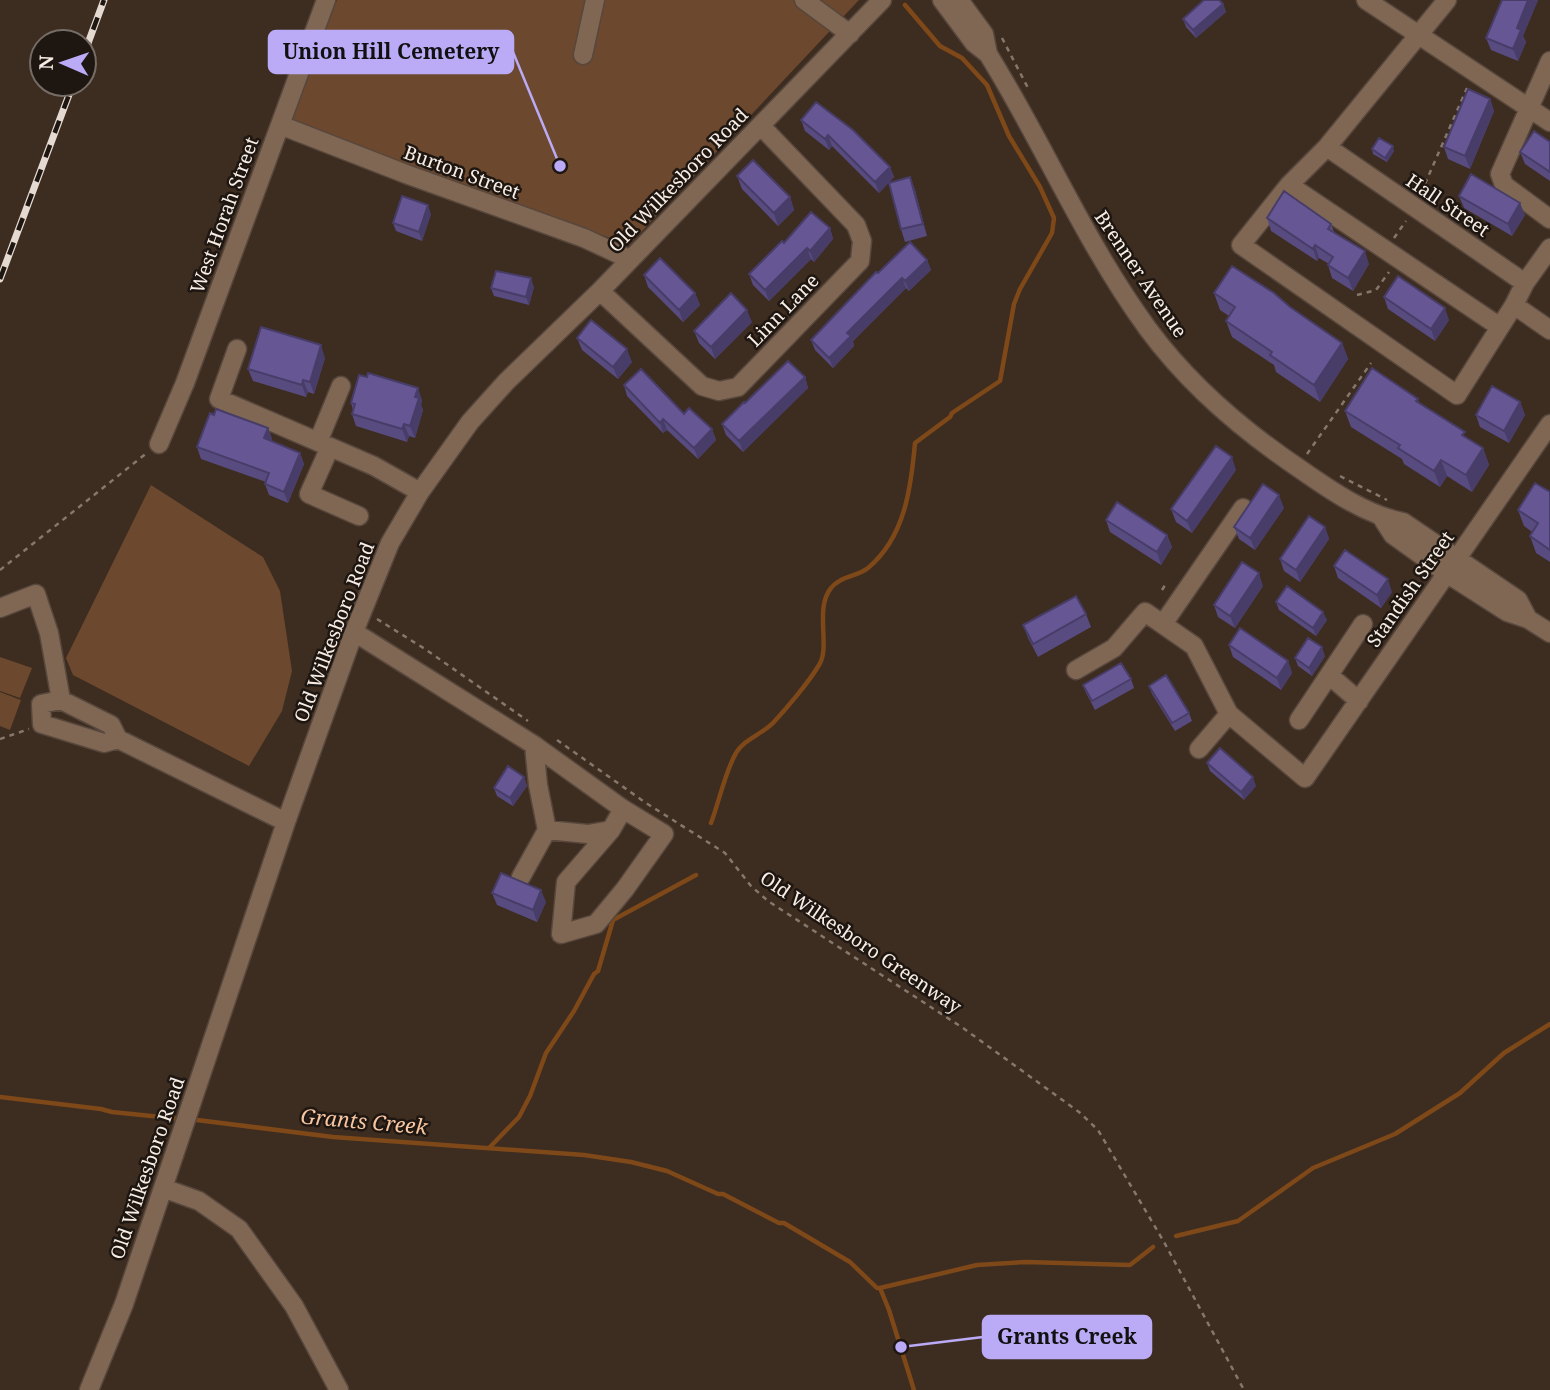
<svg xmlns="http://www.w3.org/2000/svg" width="1550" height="1390" font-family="'Noto Serif',serif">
  <rect width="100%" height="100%" fill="#3d2c20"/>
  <path fill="#6b482e" d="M337,0H859L629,245L287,120Z
    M151,485L263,557L280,591L292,671L282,711L249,766L73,675L66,658Z
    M0,657L32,668L20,698L0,691Z
    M0,692L21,700L10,730L0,726Z"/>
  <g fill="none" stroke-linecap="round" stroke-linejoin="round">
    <path stroke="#7e4819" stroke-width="4.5" d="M711,823C719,802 725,772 736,753C743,740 762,734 773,723C786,709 809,682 819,665C831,647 814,609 831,588C840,576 857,577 868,568C905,537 911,488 915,443L950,417L952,413L1000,381L1014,304L1020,289L1052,233L1054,218L1040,187L1009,136L987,85L962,58L940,46L905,5
      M0,1097L101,1109L112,1112L181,1119
      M189,1119L333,1137L584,1155L631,1162L667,1171L718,1194H723L779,1223H784L850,1262L877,1288H880L889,1310L914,1390
      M490,1147L519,1117L530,1096L546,1053L574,1011L594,974L598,971L613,920L696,875
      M1176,1236L1238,1221L1313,1168L1395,1134L1460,1093L1504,1053L1550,1024
      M880,1288L977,1265L1026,1262L1130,1265L1153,1247"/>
    <g stroke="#57473c" stroke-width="21">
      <path id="minor" d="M804,0L850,34
        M942,0L974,43L988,54C1044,144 1085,243 1148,329C1190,386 1242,430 1300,469C1330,490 1366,515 1403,522L1518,600L1528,619
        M959,0L984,34L988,54
        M1366,0L1550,122
        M1447,0L1327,147L1289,185L1241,245L1457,395L1514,305
        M583,55L595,0
        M1550,61L1500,174L1504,185L1550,219
        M280,125L406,174L584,238L629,259
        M1327,147L1525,283L1514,305L1550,330
        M1289,185L1500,327
        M1525,283L1550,248
        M600,291L702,386L719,391L738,387L860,261L862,241L856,225L761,126
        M237,349L219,399L374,466L420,492
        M318,442L341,386
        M159,444L185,383L326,0
        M330,447L309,494L359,516
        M1382,518L1393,535L1446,573L1507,612L1528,619L1550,633
        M0,608L36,594L49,633L61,700
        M1163,624L1243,508
        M354,632L534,745L538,785L547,830L521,877
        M1076,670L1114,648L1145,612L1194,646L1229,714L1305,778L1550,424
        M1329,675L1359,701
        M1299,720L1363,624
        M118,739L104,743L42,724L41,704L61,700L111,725L118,739L286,822
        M534,745L623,809L664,834L625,889L596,924L561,934L566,882L611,830L623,809
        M1199,749L1229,714
        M547,830L588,834L611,830
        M163,1188L199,1201L239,1229L294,1306L339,1390
        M89,1390L124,1304L286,822L354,632L390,543L420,492L470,422L506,382L600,291L882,0"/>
    </g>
    <path stroke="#86776c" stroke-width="2.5" stroke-dasharray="5 5" stroke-linecap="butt" d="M1002,38L1028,88
      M1421,193L1467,88
      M1394,238L1406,221
      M1357,295L1376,290L1389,272
      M1307,454L1371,363
      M1340,476L1387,500
      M0,570L148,452
      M1162,590L1167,582
      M377,619L425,649L528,721
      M0,739L29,729
      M557,740L646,803L725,853L751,886L768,901L963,1028L1079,1112L1098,1130L1164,1242L1244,1390"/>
    <use href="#minor" stroke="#806754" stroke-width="18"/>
    <g stroke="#e5dad1" stroke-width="7">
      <path id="rail" d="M84,54L104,0
        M0,279L73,84"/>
    </g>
    <use href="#rail" stroke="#1e1611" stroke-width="4.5" stroke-dasharray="13" stroke-linecap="butt"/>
  </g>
  <path fill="#584b7f" d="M1502,0H1538L1523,36L1526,42L1518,61L1491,50L1486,38Z
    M1223,4L1226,12L1196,38L1186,27L1183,19Z
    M1490,99L1494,111L1470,169L1448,159L1444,147Z
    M801,120L890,167L894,177L879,193L832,146L829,150L805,131Z
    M1550,142V181L1525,164L1520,152Z
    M1372,149L1394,151L1387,162L1373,154Z
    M737,176L790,197L794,210L778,226L742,189Z
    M910,177L915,190L927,236L905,242L901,229Z
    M1459,196L1525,215L1512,236L1464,208Z
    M431,214L422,241L396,231L393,223Z
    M1267,218L1331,224L1334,232L1369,264L1353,291L1332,278L1328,265L1329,264L1319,258L1317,261L1271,231Z
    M830,228L833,239L814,262L811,259L769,301L753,285L749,274L784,243Z
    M927,260L931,270L909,291L906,288L853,341L854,346L833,368L815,350L811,340L878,273Z
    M644,275L695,293L700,305L683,322L648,287Z
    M534,287L529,305L494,296L491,288Z
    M1214,293L1290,307L1342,343L1348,359L1320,402L1276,372L1274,365L1232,337L1226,321L1229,316L1220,310Z
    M1384,297L1449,320L1435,341L1388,309Z
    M752,322L715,359L699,343L694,331Z
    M577,338L632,362L618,379L582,350Z
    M325,358L314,394L308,392L306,397L253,381L248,369Z
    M805,377L808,388L743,452L726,435L722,424L745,403Z
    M624,385L684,414L712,429L716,440L698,459L667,430L663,433L627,396Z
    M1418,399L1419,403L1467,438L1483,448L1489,465L1472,492L1447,476L1440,487L1404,464L1402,459L1351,427L1345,411Z
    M422,400L421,405L423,410L415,438L409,436L407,442L356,426L352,414L353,410L351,403Z
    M1520,402L1525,415L1509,443L1480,427L1476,415Z
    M268,428L272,439L271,441L300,453L304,464L288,503L269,495L265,484L266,482L201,459L197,447Z
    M1236,470L1192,533L1176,522L1171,509Z
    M1550,492V562L1536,553L1530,536L1532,532L1524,526L1518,510Z
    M1284,508L1255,550L1239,539L1234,527Z
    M1106,520L1167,535L1172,547L1161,565L1110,532Z
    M1325,527L1329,539L1300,582L1284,571L1280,559Z
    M1334,566L1392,592L1381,608L1338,578Z
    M1263,586L1235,628L1218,617L1214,605Z
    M1276,602L1327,620L1316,636L1279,610Z
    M1086,614L1091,627L1038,657L1028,638L1023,625Z
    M1229,645L1288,661L1292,673L1281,690L1233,657Z
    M1325,656L1312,676L1298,666L1295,658Z
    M1131,679L1134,688L1095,710L1086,693L1083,685Z
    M1149,686L1189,713L1192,721L1175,731L1152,694Z
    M1207,763L1256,786L1244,800L1210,771Z
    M524,777L527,786L513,806L497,796L494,788Z
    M492,893L546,902L537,922L497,905Z"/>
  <path fill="#473d68" d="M1528,0H1538L1523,36L1526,42L1518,61L1513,49L1517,28Z
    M1223,4L1226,12L1196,38L1193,30Z
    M1490,99L1494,111L1470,169L1465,156Z
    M828,135L832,146L829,150L825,139Z
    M1393,146L1394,151L1387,162L1385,158Z
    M890,167L894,177L879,193L875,182Z
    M910,177L915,190L927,236L923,224Z
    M790,197L794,210L778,226L774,213Z
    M1520,203L1525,215L1512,236L1508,224Z
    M428,205L431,214L422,241L419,232Z
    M830,228L833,239L814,262L810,251Z
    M1315,245L1319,258L1317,261L1313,249Z
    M807,248L811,259L769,301L765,290Z
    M1365,251L1369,264L1353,291L1348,278Z
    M927,260L931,270L909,291L905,281Z
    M531,278L534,287L529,305L526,297Z
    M902,278L906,288L853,341L854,346L833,368L829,358L847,333Z
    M695,293L700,305L683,322L679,310Z
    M1445,308L1449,320L1435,341L1431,329Z
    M747,310L752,322L715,359L711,347Z
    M1342,343L1348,359L1320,402L1314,385Z
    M321,345L325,358L314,394L310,382Z
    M627,349L632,362L618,379L613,367Z
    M805,377L808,388L743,452L739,441Z
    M303,380L308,392L306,397L302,385Z
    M418,388L422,400L421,404L423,410L415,438L410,426L415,397Z
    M1520,402L1525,415L1509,443L1504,431Z
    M663,419L667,430L663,433L660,423Z
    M404,424L409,436L407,442L402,429Z
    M268,428L272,439L268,450L264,438Z
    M712,429L716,440L698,459L694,448Z
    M1483,448L1489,465L1472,492L1466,475Z
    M300,453L304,464L288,503L284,492Z
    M1232,457L1236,470L1192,533L1187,521Z
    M1441,460L1447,476L1440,487L1434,471Z
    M1279,495L1284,508L1255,550L1250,538Z
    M1325,527L1329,539L1300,582L1296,570Z
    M1167,535L1172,547L1161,565L1157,552Z
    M1259,573L1263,586L1235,628L1230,616Z
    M1388,579L1392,592L1381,608L1377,595Z
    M1323,612L1327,620L1316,636L1313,628Z
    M1322,647L1325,656L1312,676L1309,668Z
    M1288,661L1292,673L1281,690L1277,678Z
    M524,777L527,786L513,806L510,798Z
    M1253,777L1256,786L1244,800L1241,792Z
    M541,890L546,902L537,922L533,910Z"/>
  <path fill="#665794" stroke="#473d68" stroke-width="2" d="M1204,0H1219L1223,4L1193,30L1183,19Z
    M1502,0H1528L1517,28L1521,30L1513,49L1486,38Z
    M1468,89L1490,99L1465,156L1444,147Z
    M816,102L853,130L890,167L875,182L828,135L825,139L801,120Z
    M1534,131L1550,142V172L1520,152Z
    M1379,138L1393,146L1385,158L1372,149Z
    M753,160L790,197L774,213L737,176Z
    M1471,174L1520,203L1508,224L1459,196Z
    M910,177L923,224L901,229L889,183Z
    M1284,191L1331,224L1328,229L1365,251L1348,278L1328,265L1333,257L1315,245L1313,249L1267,218Z
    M402,196L428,205L419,232L393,223Z
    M811,212L830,228L810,251L807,248L765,290L749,274L782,241L784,243Z
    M910,242L927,260L905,281L902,278L847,333L851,336L829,358L811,340L876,272L878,273Z
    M660,258L695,293L679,310L644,275Z
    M1232,266L1274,293L1290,307L1342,343L1314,385L1270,355L1272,352L1226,321L1235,307L1214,293Z
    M496,271L531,278L526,297L491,288Z
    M1398,276L1445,308L1431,329L1384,297Z
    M731,293L747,310L711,347L694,331Z
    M591,320L627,349L613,367L577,338Z
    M261,327L321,345L310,382L303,380L302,385L248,369Z
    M788,361L805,377L739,441L722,424L744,402L745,403Z
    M1372,368L1418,399L1416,401L1465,432L1462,435L1483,448L1466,475L1441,460L1434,471L1398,448L1400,445L1345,411Z
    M641,369L684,414L689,408L712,429L694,448L663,419L660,423L624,385Z
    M368,373L418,388L415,397L419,398L410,426L404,424L402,429L352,414L355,404L351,403L359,375L367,377Z
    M1492,386L1520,402L1504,431L1476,415Z
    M216,409L268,428L264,438L300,453L284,492L265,484L269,473L197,447L210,413L214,415Z
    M1216,446L1232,457L1187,521L1171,509Z
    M1535,483L1550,492V550L1530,536L1538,523L1518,510Z
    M1263,484L1279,495L1250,538L1234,527Z
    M1117,502L1167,535L1157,552L1106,520Z
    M1309,516L1325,527L1296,570L1280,559Z
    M1345,550L1388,579L1377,595L1334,566Z
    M1242,562L1259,573L1230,616L1214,605Z
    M1287,586L1323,612L1313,628L1276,602Z
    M1076,596L1086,614L1033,644L1023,625Z
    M1240,628L1288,661L1277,678L1229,645Z
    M1308,638L1322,647L1309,668L1295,658Z
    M1121,663L1131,679L1092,701L1083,685Z
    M1166,675L1189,713L1172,723L1149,686Z
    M1220,748L1253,777L1241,792L1207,763Z
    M508,766L524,777L510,798L494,788Z
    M501,873L541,890L533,910L492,893Z"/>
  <g text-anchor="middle" stroke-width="5" stroke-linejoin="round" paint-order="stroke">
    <g font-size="19" fill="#f9eee6" stroke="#1e1611">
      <text transform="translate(462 172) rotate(20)" y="7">Burton Street</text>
      <text transform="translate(678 180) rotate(-46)" y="7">Old Wilkesboro Road</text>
      <text transform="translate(1448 205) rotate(34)" y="7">Hall Street</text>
      <text transform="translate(224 215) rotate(-70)" y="7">West Horah Street</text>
      <text transform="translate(1141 274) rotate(56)" y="7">Brenner Avenue</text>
      <text transform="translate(783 310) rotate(-46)" y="7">Linn Lane</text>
      <text transform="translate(1410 589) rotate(-55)" y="7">Standish Street</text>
      <text transform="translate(334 632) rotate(-69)" y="7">Old Wilkesboro Road</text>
      <text transform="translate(861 942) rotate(34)" y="7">Old Wilkesboro Greenway</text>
      <text transform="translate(147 1168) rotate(-71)" y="7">Old Wilkesboro Road</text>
    </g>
    <g font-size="21" font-style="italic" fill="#f7c5a0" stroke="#1e1611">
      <text transform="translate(364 1122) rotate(5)" y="7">Grants Creek</text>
    </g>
  </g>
  <path fill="none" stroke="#bbaaf6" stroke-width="2.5" d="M560 166L513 52M901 1347L983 1337"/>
  <g fill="#bbaaf6" stroke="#1e1611" stroke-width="2.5">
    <circle cx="560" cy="166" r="7"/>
    <circle cx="901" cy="1347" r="7"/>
  </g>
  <g fill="#bbaaf6" stroke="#bbaaf6" stroke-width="2.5">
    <rect x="269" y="31" width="244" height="42" rx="7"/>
    <rect x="983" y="1316" width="168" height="42" rx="7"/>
  </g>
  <g font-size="21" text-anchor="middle" font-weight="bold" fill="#111">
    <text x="391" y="59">Union Hill Cemetery</text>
    <text x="1067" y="1344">Grants Creek</text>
  </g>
  <g transform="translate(63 63) rotate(272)"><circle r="33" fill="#1e1611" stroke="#766c66" stroke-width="2"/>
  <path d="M0-5L12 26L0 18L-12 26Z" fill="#bbaaf6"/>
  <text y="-10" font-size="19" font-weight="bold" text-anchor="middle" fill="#f9eee6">N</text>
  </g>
</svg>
